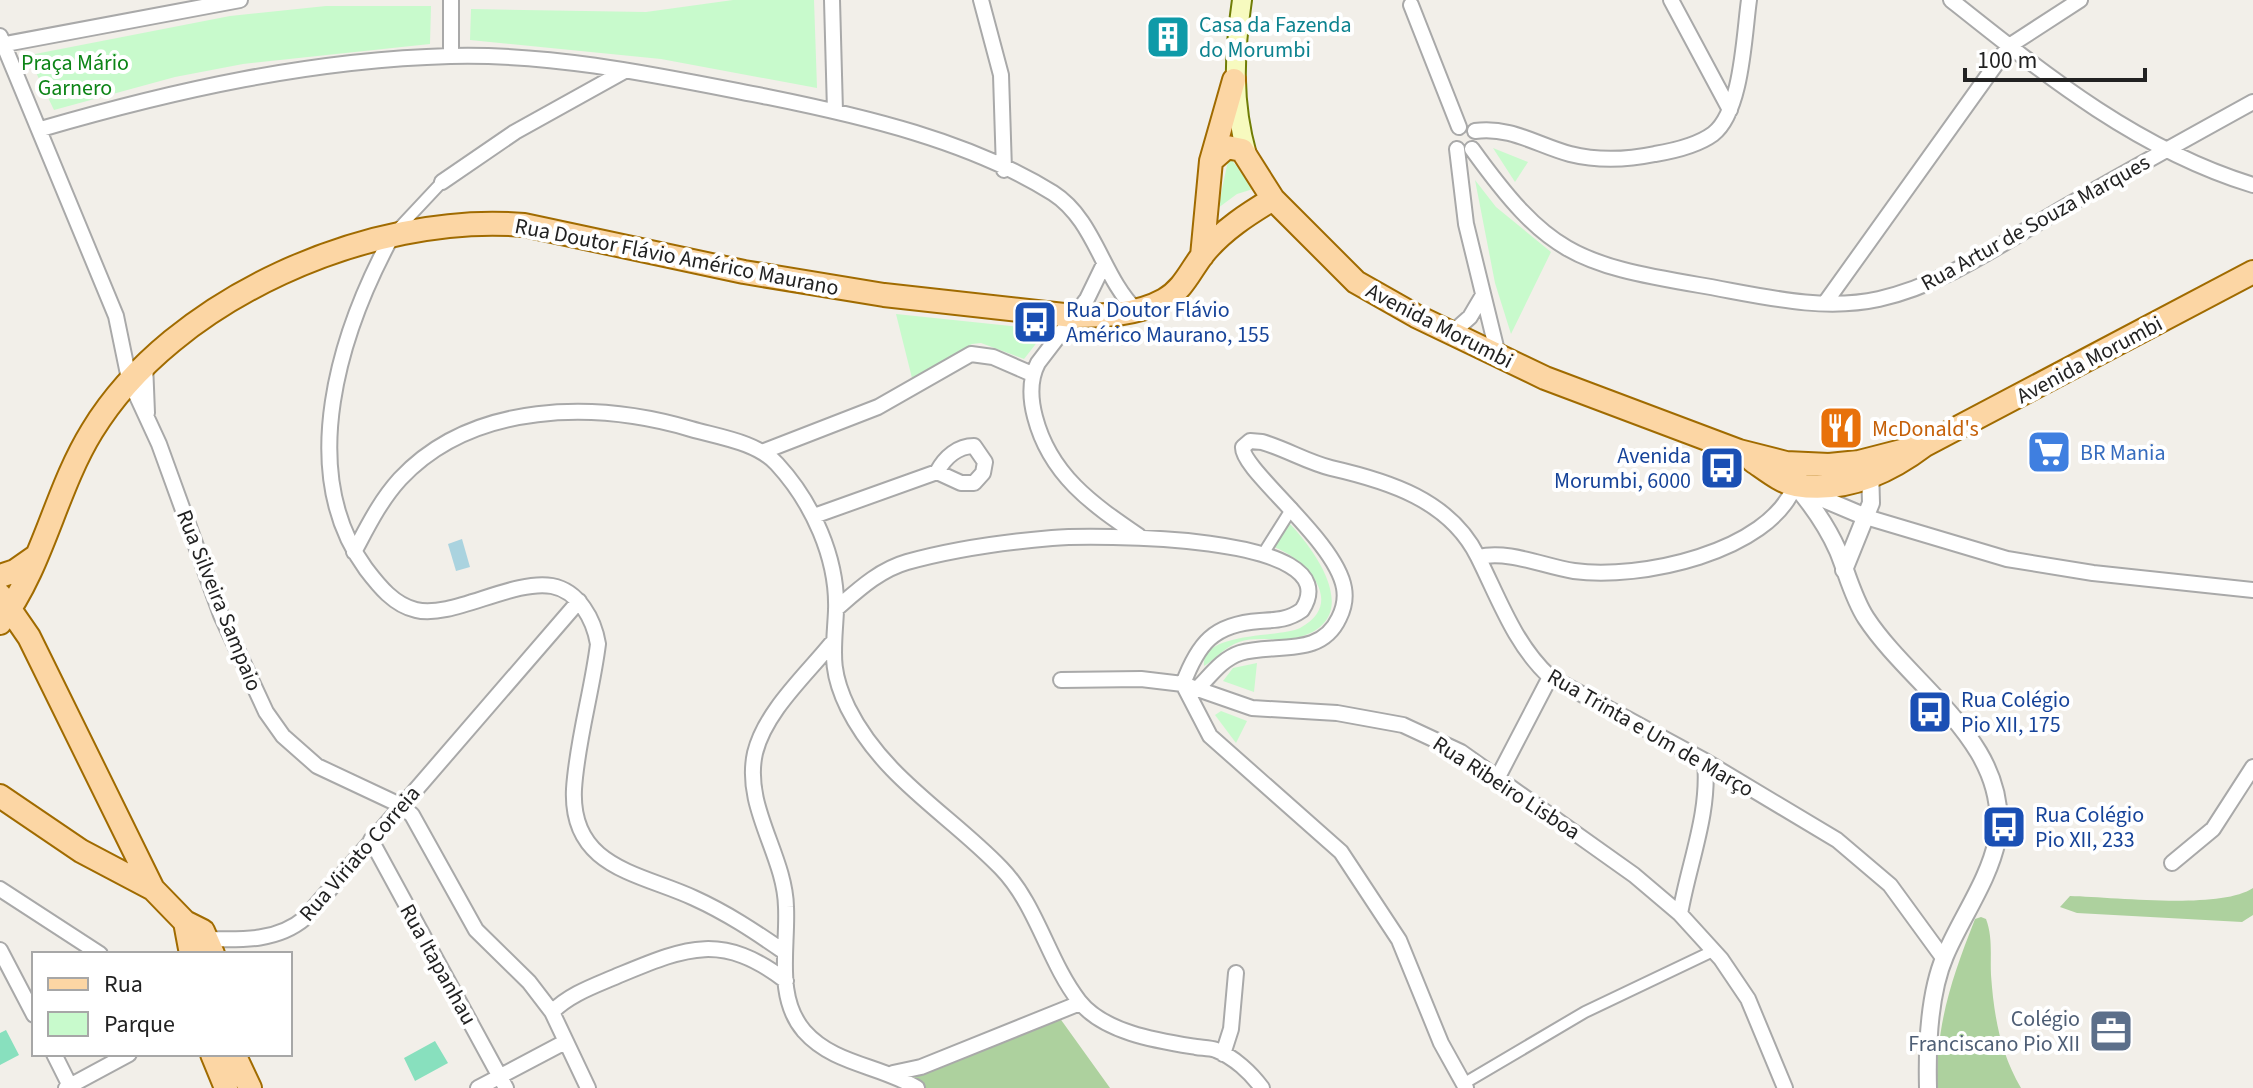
<svg xmlns="http://www.w3.org/2000/svg" width="2253" height="1088" font-family="'Source Sans 3',sans-serif">
  <rect width="100%" height="100%" fill="#f2efe9"/>
  <path fill="#add19e" d="M2253,888V915L2242,922L2077,913L2060,907L2070,896C2114,897 2220,910 2253,888Z
    M1981,917L1986,919C1993,938 1990,955 1991,975C1994,1016 2000,1052 2021,1088H1937C1936,1023 1952,978 1975,919Z
    M1059,1017L1110,1088H925L913,1078Z"/>
  <path fill="#c8facc" d="M733,0H814L817,88L661,59L470,40L471,9L646,12Z
    M326,6H431L430,44L243,64L175,77L54,110L29,58L35,54L230,16Z
    M1493,148L1528,162L1515,182Z
    M1229,156L1253,189L1237,194L1218,208Z
    M1475,180L1496,207L1551,252L1511,334L1495,283Z
    M896,314L1039,329L1042,336L1024,359L981,343L972,344L912,378Z
    M1289,523C1316,551 1364,618 1300,637C1280,643 1258,635 1239,642C1224,647 1216,659 1204,666C1200,631 1281,638 1300,628C1347,603 1306,559 1274,547Z
    M1257,663L1254,692L1223,681L1233,668Z
    M1221,711L1247,721L1236,743L1215,715Z"/>
  <path fill="#88e0be" d="M6,1030L19,1055L0,1065V1033Z
    M435,1041L448,1063L415,1081L404,1058Z"/>
  <path fill="#aad3df" d="M462,539L470,567L456,571L448,544Z"/>
  <g fill="none" stroke-linecap="round" stroke-linejoin="round">
    <g stroke="#a9a9a9" stroke-width="14">
      <path id="pedestrian" d="M397,230L442,182
        M1263,554L1292,508
        M1463,1084L1585,1012L1713,951"/>
    </g>
    <g stroke="#a9a9a9" stroke-width="18">
      <path id="minor" d="M451,0V56
        M832,0L835,111
        M981,0L1001,75L1004,170
        M1671,0L1730,110
        M1951,0C2044,74 2138,150 2253,185
        M1411,5L1459,127
        M0,36L116,316L129,379L159,444L221,615L266,712L283,736L317,766L400,805L412,815L476,930L529,982L552,1012L588,1088
        M0,45L240,0
        M41,129C175,90 310,60 450,56C556,53 665,77 768,97C862,116 970,141 1053,193C1095,220 1102,277 1136,310
        M1475,131C1510,126 1537,145 1570,154C1598,161 1626,160 1655,154C1673,151 1698,145 1713,134C1742,112 1744,35 1749,0
        M1457,149L1466,224L1498,355
        M1472,149C1547,253 1575,264 1699,285C1758,295 1820,312 1879,299C1942,285 1998,246 2053,214C2119,176 2186,139 2253,102
        M442,182L515,132L623,72
        M392,236C340,332 295,471 366,569C379,586 394,605 416,610C451,619 513,579 552,586C579,591 594,620 598,644C592,692 577,741 574,789C570,868 640,873 694,898C727,913 754,931 783,951
        M1104,264L1087,299L1038,363C1029,380 1030,398 1035,417C1050,475 1092,504 1139,536
        M1825,303L2009,46L2080,0
        M1452,333L1470,317L1483,295
        M145,363L147,413
        M762,452L878,407L971,354L993,357L1032,374
        M814,516L937,472C945,457 958,446 974,446L985,462L983,473L974,483H961L937,472
        M1866,517L2007,559L2093,573L2253,590
        M354,552C368,526 380,501 400,479C473,401 596,401 691,429C719,437 757,442 777,464C812,502 838,558 836,611C834,651 829,669 848,708C883,778 949,814 1001,868C1037,905 1048,961 1079,1001C1104,1033 1159,1041 1196,1047C1202,1048 1210,1048 1216,1050C1234,1057 1251,1073 1262,1088
        M1478,557C1510,550 1542,566 1574,571C1639,580 1769,553 1795,485
        M836,609C858,590 879,570 907,562C954,549 1004,542 1052,538C1087,535 1353,532 1302,610C1288,620 1276,620 1260,621C1213,624 1198,644 1183,684L1210,736L1341,852L1399,940L1441,1043L1466,1088
        M831,644C805,676 765,712 755,753C743,807 785,855 786,907C788,948 775,997 804,1031C834,1065 880,1065 917,1088
        M1061,680L1141,679L1183,684L1252,708L1337,713L1403,725L1461,752L1634,875L1680,914L1721,959L1748,999L1785,1088
        M1198,688C1211,675 1222,659 1240,653C1274,642 1320,659 1339,618C1344,608 1346,599 1344,588C1336,540 1240,469 1243,447L1250,441L1262,442C1286,449 1307,462 1331,468C1388,481 1450,500 1478,557C1499,599 1515,645 1550,677L1705,761L1837,840L1890,885L1944,959
        M1498,777L1550,677
        M371,840L506,1088
        M2172,863L2213,829L2253,767
        M0,889L100,954
        M1680,914C1689,862 1710,814 1705,761
        M209,939C243,940 278,941 305,918L579,601
        M0,950L34,1015
        M552,1012C570,994 594,986 617,976C685,948 721,931 786,981
        M54,1054L71,1088
        M1223,1054L1231,1029L1236,973
        M893,1073L921,1067L1080,1003
        M66,1088L129,1054
        M478,1088L565,1042"/>
    </g>
    <g stroke="#a9a9a9" stroke-width="20">
      <path id="tertiary" d="M1795,485C1813,506 1827,526 1838,551C1847,573 1853,598 1866,618C1912,688 2013,744 1997,840C1989,880 1961,918 1945,956C1929,993 1927,1048 1928,1088
        M1807,492L1866,517
        M1844,570L1871,503L1870,468"/>
    </g>
    <g stroke="#707d05" stroke-width="22">
      <path id="secondary" d="M1242,0C1234,55 1232,102 1247,155"/>
    </g>
    <g stroke="#a06b00" stroke-width="26">
      <path id="primary" d="M1211,161L1227,147L1242,150L1273,199L1356,282L1416,316L1545,378L1739,451L1786,463L1829,465L1859,462L1925,445
        M1202,256L1211,161L1234,80
        M1753,461C1765,469 1782,483 1796,485C1845,493 1888,473 1925,445L2253,272
        M0,576L15,571L35,557
        M0,595L29,637L153,889L185,922L203,931L213,954
        M0,623C43,566 55,491 92,431C173,298 371,212 524,225L744,272L884,295L1073,316C1103,316 1137,315 1164,300C1184,289 1191,269 1204,253C1223,230 1248,214 1273,199
        M0,796L81,851L153,889
        M185,922L191,954
        M212,1054L226,1088
        M234,1054L250,1088"/>
    </g>
    <use href="#pedestrian" stroke="#fff" stroke-width="10"/>
    <use href="#minor" stroke="#fff" stroke-width="14"/>
    <use href="#tertiary" stroke="#fff" stroke-width="16"/>
    <use href="#secondary" stroke="#f7fabf" stroke-width="18"/>
    <use href="#primary" stroke="#fcd6a4" stroke-width="22"/>
  </g>
  <defs>
    <g id="building-square" transform="scale(2.3)"><rect x="-9" y="-9" width="18" height="18" rx="4" fill="#0f9aa8" stroke="#fff"/><path d="M-4-6H4V6H1V3H-1V6H-4ZM-2.5-4.3h1.7v1.8h-1.7ZM.8-4.3h1.7v1.8H.8ZM-2.5-1h1.7V.8h-1.7ZM.8-1h1.7V.8H.8Z" fill="#fff"/></g>
    <g id="bus-square" transform="scale(2.3)"><rect x="-9" y="-9" width="18" height="18" rx="4" fill="#1a4fb4" stroke="#fff"/><path d="M-5-6H5V4H4V6H2V4H-2V6H-4V4H-5ZM-3.5-4V0h7V-4ZM-3.5 1.2v1.5H-2V1.2ZM2 1.2v1.5H3.5V1.2Z" fill="#fff"/></g>
    <g id="restaurant-square" transform="scale(2.3)"><rect x="-9" y="-9" width="18" height="18" rx="4" fill="#e8710a" stroke="#fff"/><path d="M-5-6h1v4h1v-4h1v4h1v-4h1v5L-1.5 .5V6h-2V.5L-5-1ZM5-6V6H3V1.5H1.5Q1.5-4 5-6Z" fill="#fff"/></g>
    <g id="supermarket-square" transform="scale(2.3)"><rect x="-9" y="-9" width="18" height="18" rx="4" fill="#3f7fe0" stroke="#fff"/><path d="M-6-5.5h2.5l.6 2H6L4.5 2H-2.5L-4.4-4H-6ZM-1.5 3.2a1.3 1.3 0 1 0 .1 0ZM3 3.2a1.3 1.3 0 1 0 .1 0Z" fill="#fff"/></g>
    <g id="office-square" transform="scale(2.3)"><rect x="-9" y="-9" width="18" height="18" rx="4" fill="#5c6f8a" stroke="#fff"/><path d="M-6-3h4V-5.5h4V-3h4V5H-6ZM-1-4.5V-3h2v-1.5ZM-6 0V1H6V0Z" fill="#fff"/></g>
  </defs>
  <g fill-rule="evenodd">
    <use href="#building-square" x="1168" y="37"/>
    <use href="#bus-square" x="1035" y="322"/>
    <use href="#restaurant-square" x="1841" y="428"/>
    <use href="#supermarket-square" x="2049" y="452"/>
    <use href="#bus-square" x="1722" y="468"/>
    <use href="#bus-square" x="1930" y="712"/>
    <use href="#bus-square" x="2004" y="827"/>
    <use href="#office-square" x="2111" y="1031"/>
  </g>
  <g text-anchor="middle" stroke-width="8" stroke-linejoin="round" paint-order="stroke">
    <g font-size="22" fill="#0d838f" stroke="#fff" text-anchor="start">
      <text x="1199" y="32">Casa da Fazenda<tspan x="1199" dy="25">do Morumbi</tspan></text>
    </g>
    <g font-size="22" fill="#0c8416" stroke="#fff">
      <text x="75" y="70">Praça Mário<tspan x="75" dy="25">Garnero</tspan></text>
    </g>
    <g font-size="22" fill="#222" stroke="#fff">
      <text transform="translate(2035 222) rotate(-29)" y="8">Rua Artur de Souza Marques</text>
      <text transform="translate(677 256) rotate(11)" y="8">Rua Doutor Flávio Américo Maurano</text>
      <text transform="translate(1440 325) rotate(27)" y="8">Avenida Morumbi</text>
      <text transform="translate(2089 359) rotate(-28)" y="8">Avenida Morumbi</text>
      <text transform="translate(220 600) rotate(68)" y="8">Rua Silveira Sampaio</text>
      <text transform="translate(1651 732) rotate(30)" y="8">Rua Trinta e Um de Março</text>
      <text transform="translate(1507 787) rotate(33)" y="8">Rua Ribeiro Lisboa</text>
      <text transform="translate(359 853) rotate(-49)" y="8">Rua Viriato Correia</text>
      <text transform="translate(439 964) rotate(61)" y="8">Rua Itapanhau</text>
    </g>
    <g font-size="22" fill="#164399" stroke="#fff" text-anchor="start">
      <text x="1066" y="317">Rua Doutor Flávio<tspan x="1066" dy="25">Américo Maurano, 155</tspan></text>
      <text x="1691" y="463" text-anchor="end">Avenida<tspan x="1691" dy="25">Morumbi, 6000</tspan></text>
      <text x="1961" y="707">Rua Colégio<tspan x="1961" dy="25">Pio XII, 175</tspan></text>
      <text x="2035" y="822">Rua Colégio<tspan x="2035" dy="25">Pio XII, 233</tspan></text>
    </g>
    <g font-size="22" fill="#c56008" stroke="#fff" text-anchor="start">
      <text x="1872" y="436">McDonald's</text>
    </g>
    <g font-size="22" fill="#366cbe" stroke="#fff" text-anchor="start">
      <text x="2080" y="460">BR Mania</text>
    </g>
    <g font-size="22" fill="#4e5e75" stroke="#fff" text-anchor="end">
      <text x="2080" y="1026">Colégio<tspan x="2080" dy="25">Franciscano Pio XII</tspan></text>
    </g>
  </g>
  <rect x="32" y="952" width="260" height="104" fill="#ffffff" stroke="#a7a7a7" stroke-width="2"/>
  <rect x="48" y="978" width="40" height="12" fill="#fcd6a4" stroke="#a7a7a7" stroke-width="2"/>
  <text x="104" y="992" font-size="24" fill="#222222">Rua</text>
  <rect x="48" y="1012" width="40" height="24" fill="#c8facc" stroke="#a7a7a7" stroke-width="2"/>
  <text x="104" y="1032" font-size="24" fill="#222222">Parque</text>
  <path d="M1965 68v12h180v-12" fill="none" stroke="#222222" stroke-width="4"/>
  <text x="1977" y="68" font-size="24" fill="#222222" stroke="#ffffff" stroke-width="6" paint-order="stroke">100 m</text>
</svg>
